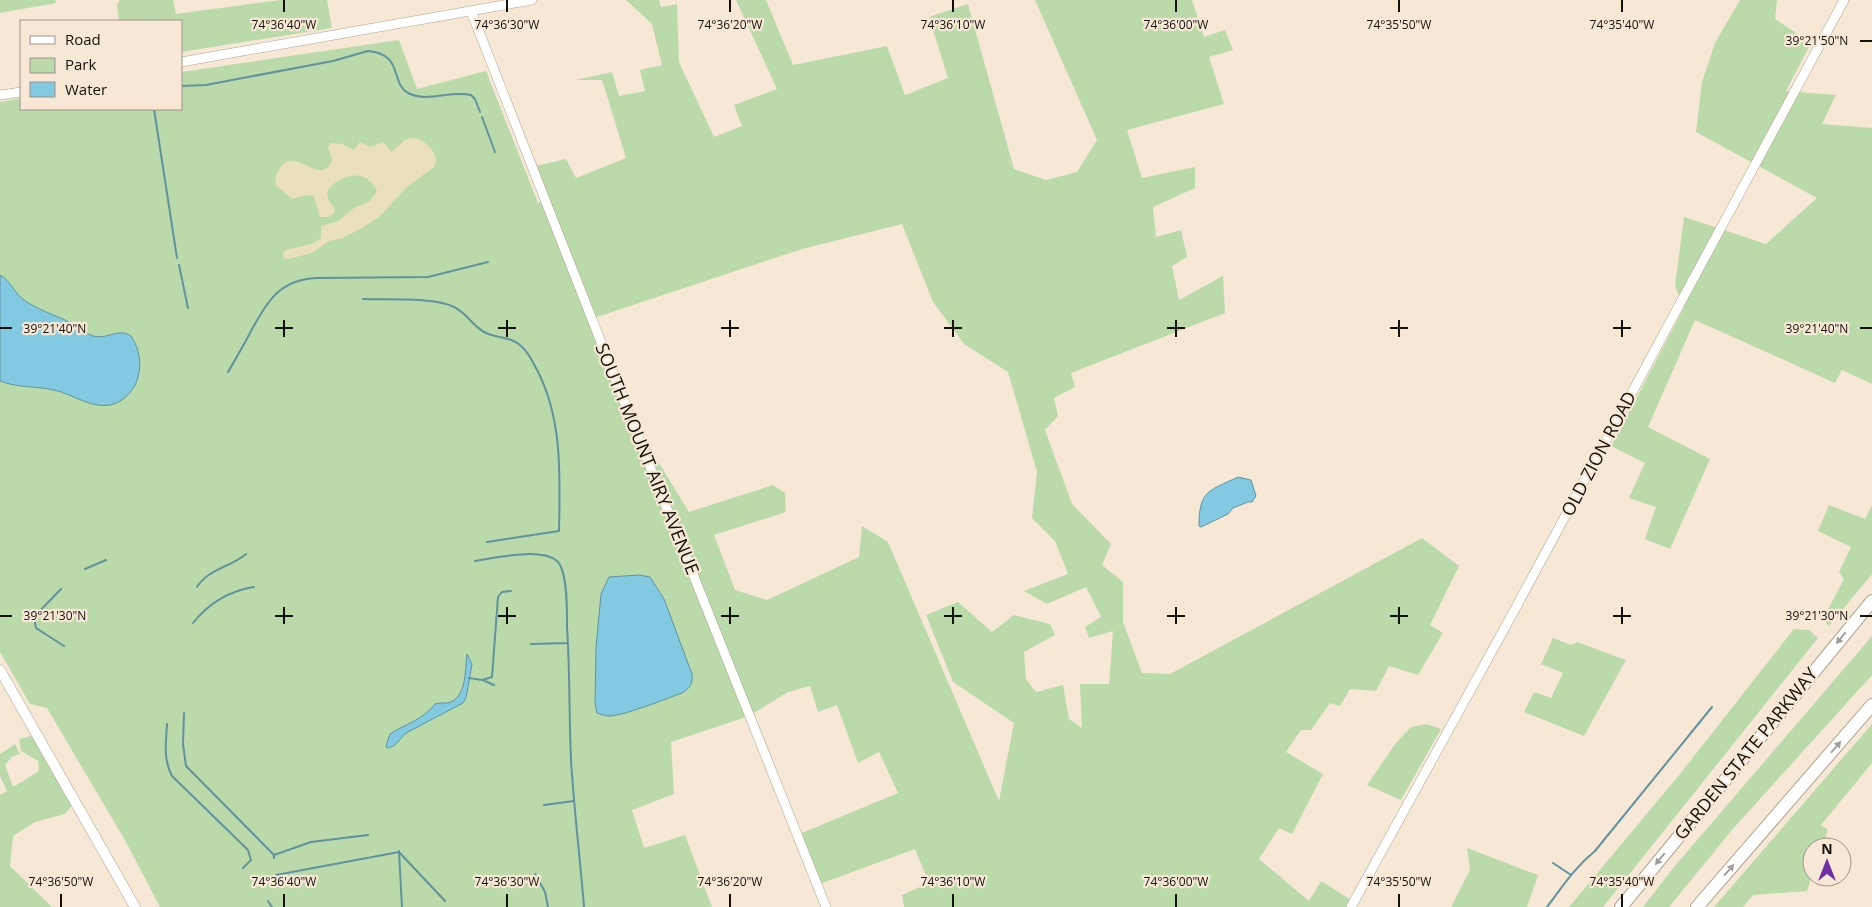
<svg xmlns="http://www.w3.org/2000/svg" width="1872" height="907" font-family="'Open Sans',sans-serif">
  <rect width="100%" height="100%" fill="#f7e8d6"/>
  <path fill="#bbdaaa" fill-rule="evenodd" d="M0,0H55L56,3L0,13Z
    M120,0H173L176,14L281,0H327L332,28L181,52V21H119L117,5Z
    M626,0H659L661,7L677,4L679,62L714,137L742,126L734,105L777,89L736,0H766L793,65L887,46L905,95L948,78L929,17L968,4L1014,169L1046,180L1077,172L1097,140L1035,0H1192L1204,37L1225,30L1233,50L1209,57L1224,104L1127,130L1142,178L1195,167V188L1153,207L1156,237L1181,230L1187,257L1172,266L1179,300L1223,276L1225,313L1071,373L1075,387L1054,398L1058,416L1045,430L1072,504L1111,544L1102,565L1123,582V622L1142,673L1170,674L1422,538L1459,566L1430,625L1443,633L1418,675L1389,666L1376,691L1350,689L1340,706L1330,703L1311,730H1301L1286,752L1323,774L1292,834L1279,828L1259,859L1309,901L1321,881L1356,903L1353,907H904L902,895L929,883L915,849L817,885L797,835L898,793L879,752L858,763L837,705L818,712L810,686L788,692L749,716L671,742L674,794L632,810L644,848L685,835L712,907H160L126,842L47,708L30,704L0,652V102L21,98V109H181V72L399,40L417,89L486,71L538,203L544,201L532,167L566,159L576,178L626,158L602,80H575L612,72L619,96L645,91L640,70L662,65L652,24ZM902,224L933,302L964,344L1008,372L1037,472L1032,518L1055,541L1068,574L1024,591L1047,604L1086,587L1101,617L1085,627L1089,638L1113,631L1109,684H1080L1082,728L1069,719L1063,685L1036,692L1026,679L1024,652L1055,635L1050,624L1014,615L992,632L958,602L926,615L953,682L1014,723L999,801L888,542L862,526L859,557L767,600L735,590L714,535L786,512L785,493L773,485L689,512L627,411L591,319L802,249Z
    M1740,0H1777L1775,19L1811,43L1786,91L1836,95L1822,124L1872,128V384L1842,370L1835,383L1695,320L1648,427L1710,459L1670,549L1645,539L1656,507L1629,498L1645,463L1611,446L1684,308L1675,286L1684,217L1766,244L1817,198L1696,132L1702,82L1715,43Z
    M1829,505L1865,519L1872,505V574L1829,626L1823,619L1844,579L1839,572L1851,547L1818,531Z
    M1794,629L1809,630L1818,638L1603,907H1569L1680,774Z
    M1872,636V675L1732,830L1669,907H1643L1674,867Z
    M1553,638L1571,645L1577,642L1626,660L1584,736L1524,712L1534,692L1551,698L1563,673L1541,664Z
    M1427,724L1441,729L1401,800L1367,785L1396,743L1411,727Z
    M1872,724V763L1821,825L1828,830L1822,847H1812V876L1807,891L1753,895L1743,907H1714Z
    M32,736L72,805L65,814L35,822L13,836L10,866L52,907H0V795L7,791L0,776V754L15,744L20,754L12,757L5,765L13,787L39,771L38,761L21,751L19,739Z
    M1467,848L1538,875L1527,907H1451L1470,870Z"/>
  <path fill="#eae1bb" d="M410,138C422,137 442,153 434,167L407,187L379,217L360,229L343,238L329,241L312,253L288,259L283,258V253L286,250L312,244L321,238V226L338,221L354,208L370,201L377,191C369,174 353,171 337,182C333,184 328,188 327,194C327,201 334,204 335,212L328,217H320L314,196L307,195L292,199L276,185C274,179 276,176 279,170C295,142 320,190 332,160L328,147L331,143L342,144L354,150L360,142L370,147L383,142L392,152L405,140Z"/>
  <path fill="#82c9e2" stroke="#6192a1" d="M0,275C11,281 14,293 24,300C37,309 49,313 63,319C73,323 82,332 93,336C107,340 119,327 131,336C139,348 142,363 138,377C136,386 130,394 123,399C101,416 76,395 54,390C35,386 18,388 0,381Z
    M1238,477L1251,480L1256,496L1252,502H1248L1233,508L1228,514L1201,527L1199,526C1199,490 1209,491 1238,477Z
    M639,575L650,577L664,599L692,674C693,684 690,688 682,693C668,698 621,717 608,716C605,716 600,714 597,713L595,703L596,647L601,594L609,577Z
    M467,654L472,664L466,698L463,703L406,733L394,746L387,748L386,746L390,734C405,724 423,720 435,704C441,702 447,704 451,702C467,695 465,668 467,654Z"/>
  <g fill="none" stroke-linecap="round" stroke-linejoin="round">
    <path stroke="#6192a1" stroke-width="2" d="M181,86L206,85L232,80L333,61L368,51C404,54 390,83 408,93C428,103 450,90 471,95L475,99L480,112
      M154,109L177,258
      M482,117L495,152
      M179,265L188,308
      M363,299C387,300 434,297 454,307C467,313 473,327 486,333C497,338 512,337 521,346C527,351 532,360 536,368C563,418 560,476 559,531L487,542
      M228,372C236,358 244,345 251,331C268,301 279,280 316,278L428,277L488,262
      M475,561C495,558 541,547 557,561C568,571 567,612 567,627C570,671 569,716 571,760C574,809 580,858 584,907
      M85,569L106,560
      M197,587C208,569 231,567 246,554
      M61,589L34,617L36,628L64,646
      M193,623C209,603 228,591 254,587
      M531,644L568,643
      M469,678L482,680L492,677L498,597L502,592L511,591
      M483,680L494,685
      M184,713L183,744L186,766L274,855
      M167,724C166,742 163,759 172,776L248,850L251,860L243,868
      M544,805L574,801
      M399,852L445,901
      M399,852L402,907
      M274,858V855L311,842L368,835
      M1553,863L1571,875
      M535,874L545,892L548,907
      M276,875L399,852V851
      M268,901L272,907
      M1547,907C1563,886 1574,868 1595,851L1712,707"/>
    <g stroke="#afa190" stroke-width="10">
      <path id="minor" d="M471,11L637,434L826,907
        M181,62L532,0
        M0,95L21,92
        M1351,907L1508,622L1844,0"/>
    </g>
    <g stroke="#afa190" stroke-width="11">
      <path id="major" d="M0,670L135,907"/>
    </g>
    <g stroke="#afa190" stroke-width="14">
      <path id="highway" d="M1621,907L1872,601
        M1697,907L1872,705"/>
    </g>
    <use href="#minor" stroke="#fff" stroke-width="9"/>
    <use href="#major" stroke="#fff" stroke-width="10"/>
    <use href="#highway" stroke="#fff" stroke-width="12"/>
  </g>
  <defs><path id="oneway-solid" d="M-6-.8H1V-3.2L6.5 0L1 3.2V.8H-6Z" transform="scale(1.25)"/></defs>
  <g fill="#a19f9d">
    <use href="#oneway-solid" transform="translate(1841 638) rotate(129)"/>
    <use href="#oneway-solid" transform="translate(1836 747) rotate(-49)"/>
    <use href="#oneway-solid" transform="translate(1660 859) rotate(129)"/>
    <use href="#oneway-solid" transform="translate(1729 870) rotate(-49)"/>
  </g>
  <path fill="none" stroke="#15100a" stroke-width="2" d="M284,0V12M507,0V12M730,0V12M953,0V12M1176,0V12M1399,0V12M1622,0V12M1860,41H1872M284,320V337M507,320V337M730,320V337M953,320V337M1176,320V337M1399,320V337M1622,320V337M0,328H12M275,328H293M498,328H516M721,328H739M944,328H962M1167,328H1185M1390,328H1408M1613,328H1631M1860,328H1872M284,607V624M507,607V624M730,607V624M953,607V624M1176,607V624M1399,607V624M1622,607V624M0,616H12M275,616H293M498,616H516M721,616H739M944,616H962M1167,616H1185M1390,616H1408M1613,616H1631M1860,616H1872M61,894V907M284,894V907M507,894V907M730,894V907M953,894V907M1176,894V907M1399,894V907M1622,894V907"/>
  <g text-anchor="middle" stroke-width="4.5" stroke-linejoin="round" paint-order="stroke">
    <g font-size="18" fill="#15100a" stroke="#f7e8d6">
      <text transform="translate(1599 454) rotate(-62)" y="6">OLD ZION ROAD</text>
      <text transform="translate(647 459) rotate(68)" y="6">SOUTH MOUNT AIRY AVENUE</text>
      <text transform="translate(1746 754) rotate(-51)" y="6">GARDEN STATE PARKWAY</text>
    </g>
  </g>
  <g font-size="12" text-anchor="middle" fill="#15100a" stroke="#f7e8d6" stroke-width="4.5" stroke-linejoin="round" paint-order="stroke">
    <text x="284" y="29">74°36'40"W</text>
    <text x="507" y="29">74°36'30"W</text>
    <text x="730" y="29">74°36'20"W</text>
    <text x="953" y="29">74°36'10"W</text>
    <text x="1176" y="29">74°36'00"W</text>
    <text x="1399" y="29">74°35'50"W</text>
    <text x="1622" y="29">74°35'40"W</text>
    <text x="1817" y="45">39°21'50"N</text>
    <text x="55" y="333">39°21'40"N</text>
    <text x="1817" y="333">39°21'40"N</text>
    <text x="55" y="620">39°21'30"N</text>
    <text x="1817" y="620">39°21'30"N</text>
    <text x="61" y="886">74°36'50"W</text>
    <text x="284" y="886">74°36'40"W</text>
    <text x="507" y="886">74°36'30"W</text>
    <text x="730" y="886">74°36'20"W</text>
    <text x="953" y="886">74°36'10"W</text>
    <text x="1176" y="886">74°36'00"W</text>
    <text x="1399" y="886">74°35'50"W</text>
    <text x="1622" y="886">74°35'40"W</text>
  </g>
  <rect x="20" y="20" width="162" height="90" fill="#f7e8d6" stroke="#9d9284"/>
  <rect x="30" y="36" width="25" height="8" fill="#ffffff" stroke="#9d9284"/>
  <text x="65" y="45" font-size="15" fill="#15100a">Road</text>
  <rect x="30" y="58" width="25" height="15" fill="#bbdaaa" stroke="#9d9284"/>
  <text x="65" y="70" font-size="15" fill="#15100a">Park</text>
  <rect x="30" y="82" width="25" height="15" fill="#82c9e2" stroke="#9d9284"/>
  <text x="65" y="95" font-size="15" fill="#15100a">Water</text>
  <g transform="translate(1827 862)"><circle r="24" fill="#f7e8d6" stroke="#9d9284"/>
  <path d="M0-4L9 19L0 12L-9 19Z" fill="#6e2ea4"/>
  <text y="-8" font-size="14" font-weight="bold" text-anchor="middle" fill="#15100a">N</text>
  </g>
</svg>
